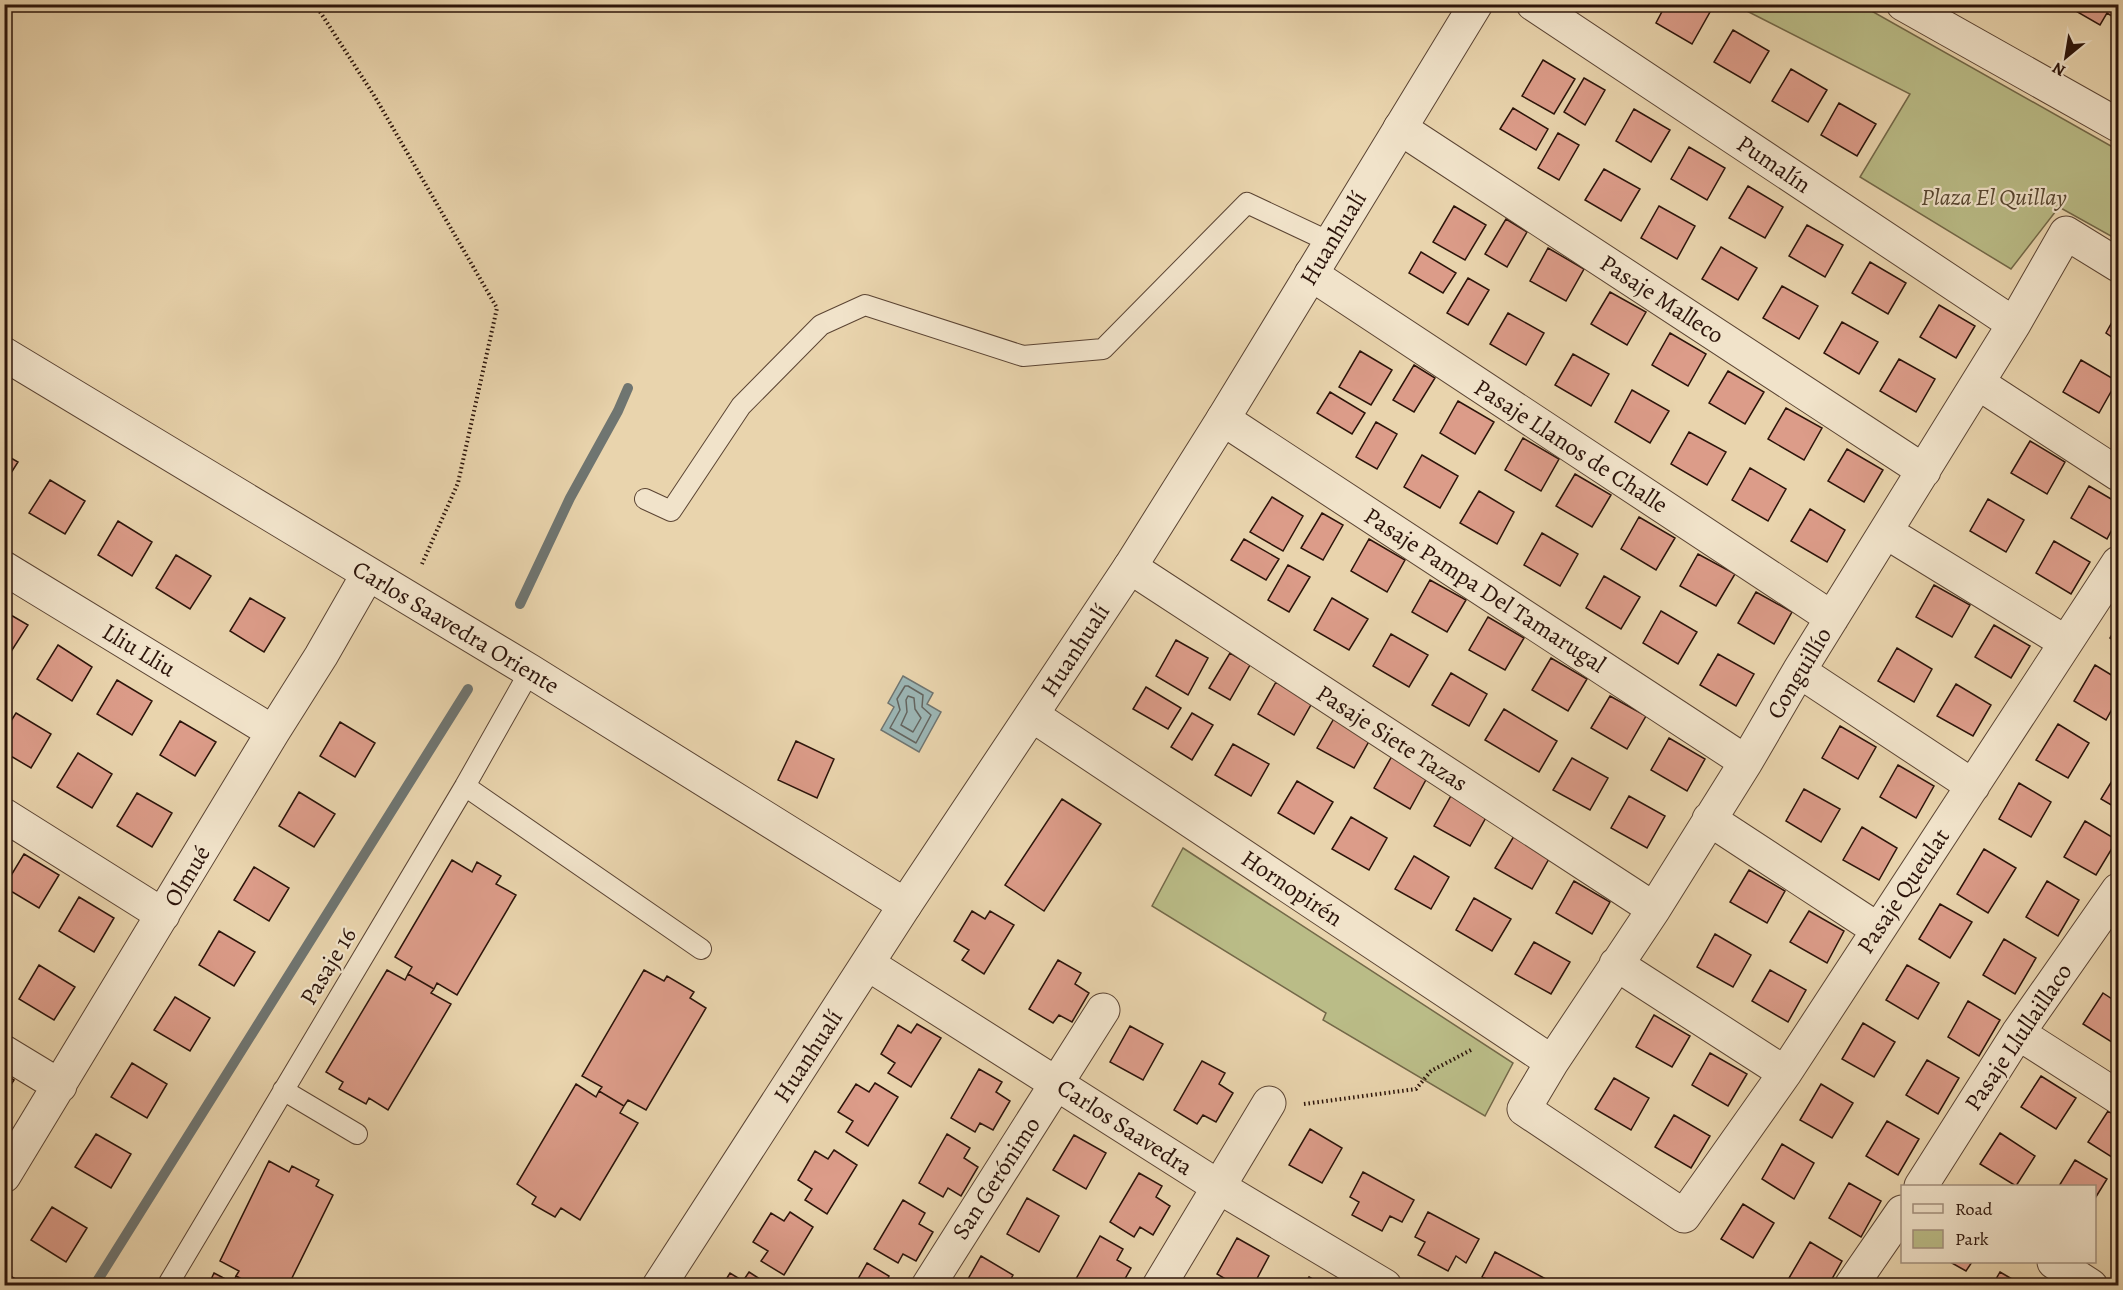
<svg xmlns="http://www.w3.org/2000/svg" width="2123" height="1290" font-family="Alegreya,serif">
  <rect width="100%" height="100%" fill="#e9d4ad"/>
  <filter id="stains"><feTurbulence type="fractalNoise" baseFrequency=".00333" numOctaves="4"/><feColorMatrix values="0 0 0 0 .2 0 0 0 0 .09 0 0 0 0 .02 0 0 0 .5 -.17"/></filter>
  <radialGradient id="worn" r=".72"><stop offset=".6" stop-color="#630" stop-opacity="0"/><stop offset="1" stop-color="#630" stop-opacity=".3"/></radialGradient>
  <path fill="#babc87" stroke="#736848" stroke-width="1.5" d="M1735,5H1861L2118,150V240L2059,207L2011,269L1860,177L1910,94Z
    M1183,848L1513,1063L1485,1116L1323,1020L1326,1013L1152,906Z"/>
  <path fill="#9cb6b5" stroke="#6f7571" stroke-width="1.5" d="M903,676L933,693L927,704L941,712L919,752L881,730L894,707L888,703Z"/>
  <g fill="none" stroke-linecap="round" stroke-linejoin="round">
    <path stroke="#646560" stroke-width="1.5" d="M905,686H908L923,695L922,707L931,715L916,743L890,728L900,710L897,699Z
      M908,696L914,698L915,709L921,718L913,732L901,725L907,712L906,700Z"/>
    <path stroke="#6f7571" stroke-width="10" d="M520,604L570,498L618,411L628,388
      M94,1286L468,689"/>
  </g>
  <path fill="#dc9c89" stroke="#2c140a" stroke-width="1.5" d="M1666,4H1696L1710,12L1692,44L1656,23Z
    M2077,4H2118V20L2107,13L2100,25L2074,10Z
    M2118,23V37L2113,33Z
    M1733,30L1769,51L1750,83L1714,62Z
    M1543,60L1575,79L1554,114L1522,96Z
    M1791,69L1827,90L1808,122L1772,101Z
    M1584,78L1605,90L1585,125L1564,112Z
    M1839,103L1876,124L1857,156L1821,135Z
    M1513,108L1548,129L1536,150L1500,129Z
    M1634,109L1670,130L1651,162L1616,141Z
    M1558,133L1579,145L1559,180L1538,168Z
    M1689,147L1725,168L1707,200L1671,179Z
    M1604,169L1640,189L1621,221L1585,200Z
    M1748,186L1783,207L1765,238L1729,218Z
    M1454,206L1486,225L1465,260L1433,242Z
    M1659,206L1695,226L1677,259L1641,238Z
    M1506,219L1527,232L1507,267L1485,254Z
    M1807,225L1843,245L1825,277L1789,256Z
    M1721,247L1757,268L1738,300L1702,279Z
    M1548,248L1584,269L1566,301L1530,281Z
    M1421,252L1456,273L1443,293L1409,273Z
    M1870,262L1906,283L1888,314L1852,293Z
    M1468,278L1489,290L1468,325L1447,313Z
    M1782,286L1818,306L1799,339L1763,318Z
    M1610,292L1646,312L1627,345L1591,324Z
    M1939,305L1975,326L1956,358L1920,337Z
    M2118,311V341L2106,333Z
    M1508,313L1544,333L1526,365L1490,344Z
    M1842,322L1878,342L1859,374L1824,353Z
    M1670,333L1706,354L1688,386L1652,365Z
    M1360,351L1392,370L1371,405L1339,387Z
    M1573,354L1609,374L1591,406L1555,385Z
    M1899,359L1935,379L1916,412L1880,391Z
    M2081,360L2117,381L2099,413L2063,392Z
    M1414,365L1435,378L1414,412L1393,400Z
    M1728,371L1764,392L1745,424L1709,403Z
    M1632,390L1669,411L1650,443L1615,422Z
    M1330,392L1365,413L1352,434L1317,413Z
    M1458,401L1494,422L1475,454L1440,433Z
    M1786,408L1822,428L1804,460L1768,439Z
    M1376,422L1397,434L1377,469L1356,457Z
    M1689,432L1726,452L1707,485L1671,464Z
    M1523,438L1559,459L1541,491L1505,470Z
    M2030,441L2065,462L2047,494L2011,473Z
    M1847,449L1883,470L1864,502L1828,481Z
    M4,454L18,462L4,484Z
    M1422,455L1458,476L1440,508L1404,487Z
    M1750,468L1786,489L1768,521L1732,500Z
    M1575,474L1611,495L1592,527L1556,506Z
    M50,480L85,501L65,534L29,513Z
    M2089,486L2118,503V518L2107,539L2071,518Z
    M1479,491L1514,512L1497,544L1460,523Z
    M1272,497L1303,516L1283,551L1250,532Z
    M1988,499L2024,520L2006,552L1970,531Z
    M1810,509L1845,530L1827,562L1791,541Z
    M1322,513L1343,525L1323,560L1301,548Z
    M1639,517L1675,538L1656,570L1621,549Z
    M118,521L152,542L132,576L98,555Z
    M1542,533L1578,554L1560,586L1524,565Z
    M1244,539L1279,559L1266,580L1231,560Z
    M1369,539L1405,560L1387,592L1351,571Z
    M2054,541L2090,562L2071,594L2036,573Z
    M1698,554L1735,574L1716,606L1680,586Z
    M176,555L211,576L190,609L156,588Z
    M1288,565L1310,577L1289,612L1268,600Z
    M1604,576L1640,597L1621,629L1586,608Z
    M1430,580L1466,600L1447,632L1412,612Z
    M1934,585L1970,605L1952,637L1916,617Z
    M1756,592L1792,612L1774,644L1738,623Z
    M250,598L285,618L264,652L230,631Z
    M1332,598L1368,619L1349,650L1314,630Z
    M4,611L28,625L7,658L4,656Z
    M1661,611L1697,632L1678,664L1643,643Z
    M1488,617L1524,638L1505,670L1469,650Z
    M2118,624V643L2110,638Z
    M1994,625L2030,646L2011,678L1975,657Z
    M1391,634L1428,655L1409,687L1373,666Z
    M1176,640L1208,658L1188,695L1156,676Z
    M58,645L92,667L72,701L37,679Z
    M1897,648L1932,669L1914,702L1878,681Z
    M1230,653L1250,665L1230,700L1209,688Z
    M1718,654L1754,674L1736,706L1700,685Z
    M1551,658L1587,679L1568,711L1532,690Z
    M2095,665L2118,679V698L2106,720L2074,701Z
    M1451,673L1487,694L1469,726L1432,705Z
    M117,680L152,701L132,735L97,714Z
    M1276,682L1312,703L1294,735L1258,714Z
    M1956,684L1991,705L1973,736L1937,716Z
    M1146,687L1181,708L1168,729L1133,709Z
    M1610,696L1646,716L1627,749L1591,728Z
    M1504,709L1557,741L1539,772L1485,740Z
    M16,713L51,734L31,768L4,752V732Z
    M1192,713L1213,725L1192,760L1171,747Z
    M1336,715L1372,736L1354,768L1317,748Z
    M180,721L216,742L195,776L160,755Z
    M340,722L375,743L355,777L320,756Z
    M2058,724L2089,743L2068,778L2036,760Z
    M1840,726L1876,747L1858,779L1822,758Z
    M1669,738L1705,759L1687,791L1651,770Z
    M796,741L834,759L817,798L778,780Z
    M1233,744L1269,764L1251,796L1215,775Z
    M78,753L112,774L92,808L57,787Z
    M1392,756L1428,776L1410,809L1374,788Z
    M1572,758L1608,778L1590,810L1553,790Z
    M1898,765L1934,786L1916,818L1880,797Z
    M2118,771V809L2101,799Z
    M1297,781L1333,802L1314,834L1278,813Z
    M2019,783L2051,802L2031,837L1999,819Z
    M1804,789L1840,809L1821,842L1786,821Z
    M299,792L335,814L314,847L279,826Z
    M137,793L172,813L152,847L117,826Z
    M1452,794L1488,814L1470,846L1434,826Z
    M1629,796L1665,816L1647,848L1611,828Z
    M1062,799L1101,824L1044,911L1005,885Z
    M1351,817L1387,838L1369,870L1332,849Z
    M2085,821L2117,840L2096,875L2064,857Z
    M1862,827L1897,848L1879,880L1843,860Z
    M1514,836L1550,857L1532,889L1495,868Z
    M1984,849L2016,868L1988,913L1957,894Z
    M24,854L59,875L39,908L4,887Z
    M1414,856L1449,877L1431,909L1395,889Z
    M452,860L472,872L477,862L501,876L496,884L516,895L457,995L437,983L434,989L408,974L412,967L395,957Z
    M254,867L289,888L269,921L234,900Z
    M1749,870L1785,891L1767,923L1730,902Z
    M1574,881L1610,902L1592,934L1556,913Z
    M2047,881L2079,900L2058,936L2026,917Z
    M79,897L114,918L94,952L59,931Z
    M1474,898L1511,919L1492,951L1456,930Z
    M1940,904L1972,922L1950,958L1919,939Z
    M972,911L985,919L990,911L1014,925L984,974L962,960L969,950L954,941Z
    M1809,911L1844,931L1827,963L1790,942Z
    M219,931L255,952L234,986L199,965Z
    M1715,934L1751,955L1733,987L1697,967Z
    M2004,939L2036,958L2015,994L1983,975Z
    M1534,942L1570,962L1551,994L1515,974Z
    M1058,960L1081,973L1075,984L1089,993L1072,1022L1059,1015L1053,1023L1029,1009Z
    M39,965L75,987L54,1020L19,999Z
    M1907,965L1939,983L1918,1019L1886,1000Z
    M387,970L405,980L408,974L434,989L431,993L451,1004L388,1110L369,1098L366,1104L339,1089L343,1082L326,1072Z
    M644,970L664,981L667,976L694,992L690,998L706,1008L646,1110L628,1100L624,1106L599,1091L602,1087L582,1076Z
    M1770,970L1806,990L1788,1022L1752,1001Z
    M2103,993L2118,1003V1046L2083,1024Z
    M175,997L210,1018L190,1051L154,1030Z
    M1968,1001L2000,1020L1979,1056L1948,1037Z
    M1654,1015L1690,1036L1672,1067L1636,1047Z
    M1863,1023L1895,1042L1874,1077L1842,1059Z
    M917,1024L941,1038L911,1087L888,1073L895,1063L881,1054L898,1025L911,1033Z
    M1130,1026L1163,1044L1143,1080L1110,1062Z
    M1710,1053L1747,1074L1728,1106L1692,1085Z
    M1927,1060L1959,1078L1938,1114L1906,1095Z
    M1202,1061L1225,1073L1219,1084L1233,1093L1216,1122L1203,1115L1197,1124L1174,1110Z
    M132,1063L167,1084L147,1118L111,1097Z
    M979,1069L1002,1082L996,1092L1010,1101L993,1130L980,1123L975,1132L951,1118Z
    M4,1074L14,1080L4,1096Z
    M2041,1076L2076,1098L2056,1129L2021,1107Z
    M1614,1078L1649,1098L1631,1130L1595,1109Z
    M875,1083L898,1097L868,1146L846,1132L853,1121L838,1112L856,1084L869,1092Z
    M576,1084L596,1097L599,1091L624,1106L620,1113L638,1123L580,1220L561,1208L555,1217L532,1204L536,1197L517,1184Z
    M1821,1084L1853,1103L1832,1138L1800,1120Z
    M2108,1111L2118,1118V1161L2088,1142Z
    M1674,1115L1710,1136L1691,1168L1655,1147Z
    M1887,1121L1919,1139L1898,1175L1866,1156Z
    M1310,1129L1342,1148L1322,1183L1289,1165Z
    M2000,1133L2035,1156L2016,1186L1980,1164Z
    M96,1134L131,1154L111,1188L75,1167Z
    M947,1134L970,1148L964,1158L978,1167L961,1196L948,1188L943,1197L919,1183Z
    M1074,1135L1106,1153L1086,1189L1053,1170Z
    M1782,1144L1814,1163L1794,1199L1762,1179Z
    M834,1150L857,1165L827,1214L805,1200L812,1189L798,1180L815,1151L828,1159Z
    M2075,1160L2107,1179L2094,1200V1186H2059Z
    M269,1161L289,1172L292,1166L319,1180L316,1186L333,1195L288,1286H273L267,1283L266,1286H255L236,1276L239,1271L220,1261Z
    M1363,1172L1414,1200L1402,1222L1390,1216L1382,1231L1352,1215L1359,1202L1350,1197Z
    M1139,1173L1162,1186L1156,1197L1170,1206L1153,1235L1140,1227L1134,1237L1110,1222Z
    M1849,1183L1881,1201L1861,1237L1829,1218Z
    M1027,1198L1059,1216L1039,1252L1007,1234Z
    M903,1200L925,1213L919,1224L933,1232L916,1261L903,1254L898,1263L874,1249Z
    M1743,1204L1774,1223L1753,1258L1721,1239Z
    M52,1207L87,1228L66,1262L31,1240Z
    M790,1212L813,1227L784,1275L761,1261L768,1251L753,1242L771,1213L784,1221Z
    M1428,1212L1479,1239L1466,1263L1456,1256L1448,1271L1418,1255L1425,1242L1415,1237Z
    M1100,1236L1123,1249L1117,1260L1131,1268L1121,1286H1072Z
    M1237,1238L1269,1256L1253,1286H1237L1217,1274Z
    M1810,1242L1842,1261L1828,1286H1802L1789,1278Z
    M1495,1252L1546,1279L1542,1286H1489L1491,1281L1482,1277Z
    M981,1256L1013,1275L1007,1286H964Z
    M1950,1262H1972L1966,1271Z
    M867,1263L889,1276L884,1286H854Z
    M749,1272L771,1286H722L730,1273L743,1281Z
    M2000,1272L2024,1286H1992Z
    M214,1273L233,1283L236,1276L255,1286H208Z
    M7,1274L27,1286H4V1278Z
    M1309,1277L1325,1286H1304Z
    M1910,1280L1919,1286H1906Z"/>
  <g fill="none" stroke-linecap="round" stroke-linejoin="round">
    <g stroke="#5b4433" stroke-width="22">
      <path id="service" d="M645,499L671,511L741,406L821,325L865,305L1023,356L1103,349L1247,203L1330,242
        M465,786L701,949
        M283,1090L357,1134
        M167,1286L465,786L530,671"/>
    </g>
    <g stroke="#5b4433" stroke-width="35">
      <path id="minor" d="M1533,4L2014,324
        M1400,128L1924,471
        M2118,265L2066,233L2014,324L1799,671L1746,762L1654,909L1552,1062L1524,1109L1684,1216L1785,1073L2118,563
        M1311,274L1832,618
        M4,354L530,671L905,905
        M1978,383L2118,474
        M1223,419L1746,762
        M1886,532L2065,642
        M1130,567L1654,909
        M4,568L273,732
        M1799,671L1973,786
        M1032,715L1552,1062
        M4,815L163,915
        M1709,819L1877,929
        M868,964L1219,1187L1385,1286
        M1616,964L1785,1073
        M2018,1033L2118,1097
        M4,1052L60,1086
        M4,1176L273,732L321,656L368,574
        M1921,1186L2018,1033L2118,890
        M2054,1262L2091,1286
        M928,1286L1103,1010
        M1159,1286L1269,1103
        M1851,1286L1902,1212"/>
    </g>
    <g stroke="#5b4433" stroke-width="35">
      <path id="tertiary" d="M1903,4L2118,125
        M659,1286L905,905L1130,567L1223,419L1476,4"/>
    </g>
    <path stroke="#2c140a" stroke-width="4" stroke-dasharray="1.5 3" stroke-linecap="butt" d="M315,4L375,97L497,308L458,483L422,564
      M1304,1104L1416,1089L1431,1071L1471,1050"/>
    <use href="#service" stroke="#f1e3ca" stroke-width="20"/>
    <use href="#minor" stroke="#f1e3ca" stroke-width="33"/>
    <use href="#tertiary" stroke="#f1e3ca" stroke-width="33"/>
  </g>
  <g text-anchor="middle" stroke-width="4.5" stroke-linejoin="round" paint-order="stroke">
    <g font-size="24" fill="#2c140a" stroke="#f1e3ca">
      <text transform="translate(1774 164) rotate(34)" y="8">Pumalín</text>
      <text transform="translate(1333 238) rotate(-59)" y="8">Huanhualí</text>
      <text transform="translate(1662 299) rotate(33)" y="8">Pasaje Malleco</text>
      <text transform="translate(1571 446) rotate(33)" y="8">Pasaje Llanos de Challe</text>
      <text transform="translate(1485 590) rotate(33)" y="8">Pasaje Pampa Del Tamarugal</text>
      <text transform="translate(456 627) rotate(31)" y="8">Carlos Saavedra Oriente</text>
      <text transform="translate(139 650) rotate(31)" y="8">Lliu Lliu</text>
      <text transform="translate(1075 650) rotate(-57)" y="8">Huanhualí</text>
      <text transform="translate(1799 673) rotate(-59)" y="8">Conguillío</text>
      <text transform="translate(1392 738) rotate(33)" y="8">Pasaje Siete Tazas</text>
      <text transform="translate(187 876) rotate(-59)" y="8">Olmué</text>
      <text transform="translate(1292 888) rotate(34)" y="8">Hornopirén</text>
      <text transform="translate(1903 891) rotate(-56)" y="8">Pasaje Queulat</text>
      <text transform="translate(328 966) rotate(-59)" y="8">Pasaje 16</text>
      <text transform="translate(2018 1037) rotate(-56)" y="8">Pasaje Llullaillaco</text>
      <text transform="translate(808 1056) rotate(-57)" y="8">Huanhualí</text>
      <text transform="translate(1125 1127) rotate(33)" y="8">Carlos Saavedra</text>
      <text transform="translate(996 1178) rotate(-57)" y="8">San Gerónimo</text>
    </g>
    <g font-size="24" font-style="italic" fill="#574630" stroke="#f1e3ca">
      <text x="1994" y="205">Plaza El Quillay</text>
    </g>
  </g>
  <rect width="2123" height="1290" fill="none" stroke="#e9d4ad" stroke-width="24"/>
  <rect x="6" y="6" width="2111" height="1278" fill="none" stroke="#2c140a" stroke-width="3"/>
  <rect x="12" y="12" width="2099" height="1266" fill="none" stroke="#2c140a" stroke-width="1.5"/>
  <rect x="1901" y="1185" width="195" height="78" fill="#f1e3ca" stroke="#a2907d" stroke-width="1.5"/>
  <rect x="1913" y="1204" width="30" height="9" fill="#f1e3ca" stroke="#a2907d" stroke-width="1.5"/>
  <text x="1955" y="1215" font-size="18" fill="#2c140a">Road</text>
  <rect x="1913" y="1230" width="30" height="18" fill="#babc87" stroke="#a2907d" stroke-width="1.5"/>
  <text x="1955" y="1245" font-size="18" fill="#2c140a">Park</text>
  <g transform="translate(2066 57) rotate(210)" stroke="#f1e3ca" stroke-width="4.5" paint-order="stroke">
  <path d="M0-4.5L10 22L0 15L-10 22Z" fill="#2c140a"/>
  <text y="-9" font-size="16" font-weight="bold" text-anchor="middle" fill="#2c140a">N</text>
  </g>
  <rect width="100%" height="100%" filter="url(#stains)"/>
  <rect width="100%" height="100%" fill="url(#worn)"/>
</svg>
